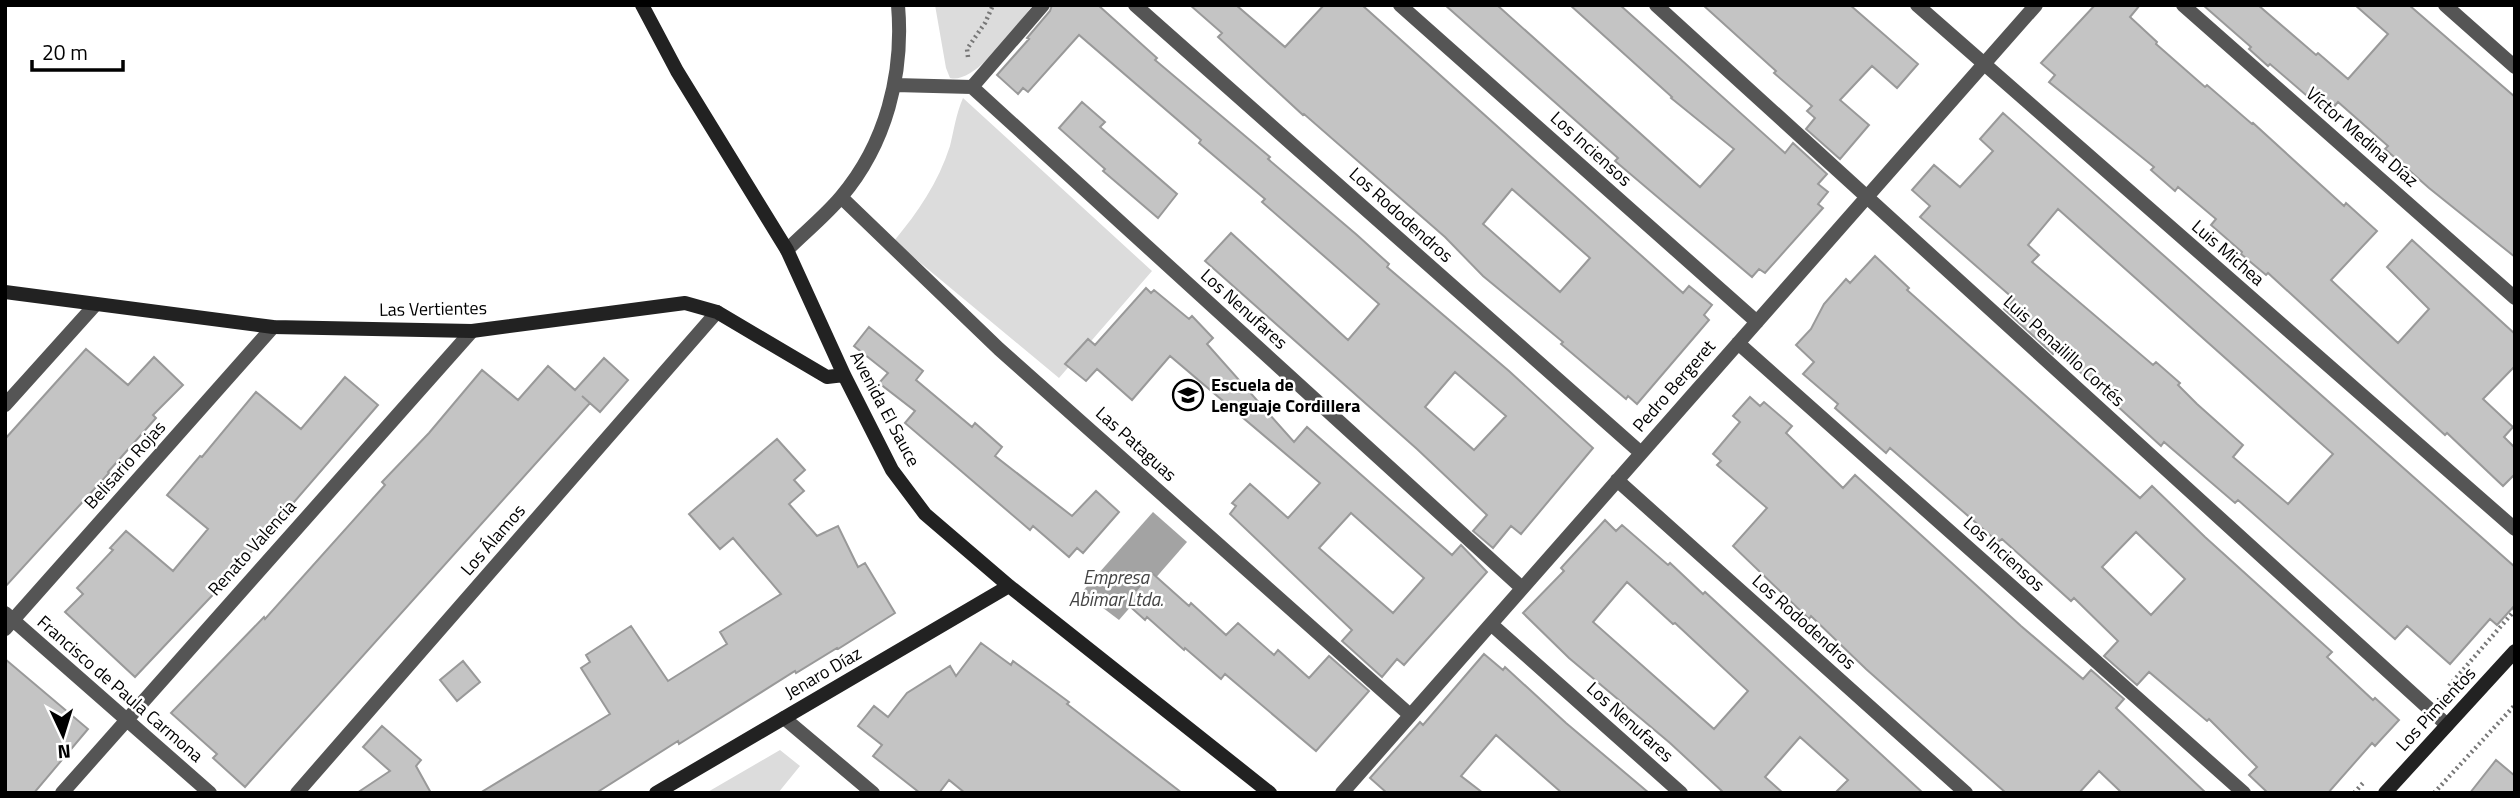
<svg xmlns="http://www.w3.org/2000/svg" width="2520" height="798" font-family="'Titillium Web',sans-serif">
  <rect width="100%" height="100%" fill="#fff"/>
  <path fill="#dcdcdc" d="M935,5H1033C1017,24 976,85 950,78L946,68Z
    M963,98L1152,271L1059,378L894,241C918,212 938,183 950,146C954,130 956,114 963,98Z
    M780,750L800,766L778,793H706Z"/>
  <path fill="#a3a3a3" d="M1153,512L1187,542L1119,620L1082,592Z"/>
  <path fill="#c4c4c4" stroke="#999" stroke-width="2" fill-rule="evenodd" d="M1052,5H1098L1157,58L1155,60L1270,157L1268,159L1357,235L1389,264L1387,267L1509,371L1593,448L1521,534L1511,526L1493,548L1473,531L1487,515L1417,449L1205,261L1231,233L1348,340L1379,304L1262,202L1265,199L1199,143L1201,140L1079,35L1028,92L1023,88L1018,94L997,75L1029,39L1027,38L1050,11ZM1455,372L1506,416L1474,450L1425,407Z
    M1190,5H1236L1285,47L1324,5H1362L1683,293L1689,286L1712,305L1704,315L1709,320L1637,404L1628,396L1626,399L1561,344L1563,342L1483,276L1445,237L1304,114L1303,115L1218,37L1222,33ZM1512,189L1590,258L1560,292L1483,224Z
    M1445,5H1497L1700,187L1734,149L1671,98L1672,97L1570,5H1620L1785,153L1793,143L1827,174L1818,184L1828,192L1818,204L1823,208L1765,273L1759,269L1752,277L1615,161L1618,158Z
    M1703,5H1850L1918,64L1897,88L1872,66L1840,100L1869,125L1840,159L1806,129L1815,118L1807,111L1812,106L1774,73L1776,71Z
    M2095,5H2140L2130,17L2157,42L2156,44L2205,87L2207,85L2252,124L2253,123L2344,206L2346,203L2377,231L2331,280L2398,343L2429,309L2387,267L2412,240L2515,334V366L2483,399L2513,427L2504,437L2515,448V474L2503,486L2447,433L2445,435L2268,273L2266,275L2241,254L2242,252L2211,225L2216,219L2178,187L2175,191L2151,170L2154,167L2049,82L2055,75L2041,63Z
    M2203,5H2258L2316,55L2318,53L2348,79L2388,34L2355,5H2409L2515,97V257L2429,188L2385,149L2388,146L2338,102L2328,114L2270,64L2268,66L2249,49L2251,47Z
    M1082,102L1105,122L1100,127L1177,194L1158,218L1103,171L1105,169L1059,128Z
    M2003,113L2515,567V605L2497,625L2490,619L2450,664L2407,626L2395,639L2238,500L2235,503L2164,442L2161,446L2056,350L2053,354L2004,309L2014,299L1920,217L1930,206L1912,190L1934,165L1960,187L1993,151L1980,139ZM2058,209L2333,454L2288,504L2233,457L2243,445L2197,404L2178,385L2180,383L2156,362L2153,365L2032,262L2039,255L2028,245Z
    M1875,256L1909,288L1907,290L2140,498L2152,486L2205,537L2332,652L2327,657L2373,700L2375,698L2399,720L2375,746L2372,743L2328,793H2268L2249,775L2257,767L2209,719L2207,721L2149,672L2137,685L2104,656L2118,641L2074,598L2071,601L2002,539L1998,542L1890,448L1886,453L1835,408L1838,404L1803,374L1814,362L1796,345L1811,329L1824,304L1846,279L1850,283ZM2136,532L2185,579L2151,615L2102,567Z
    M1146,288L1151,293L1154,290L1189,319L1192,316L1213,338L1207,344L1294,442L1307,427L1452,555L1461,545L1487,572L1404,665L1397,659L1382,677L1342,641L1352,630L1230,514L1236,506L1232,503L1250,484L1288,518L1320,483L1170,356L1132,400L1097,369L1086,381L1065,364L1088,339L1095,345ZM1351,513L1424,578L1393,613L1319,548Z
    M869,327L923,371L916,380L972,427L975,423L1002,447L995,456L1072,516L1096,491L1119,512L1083,553L1077,548L1069,557L1033,526L1030,530L905,423L915,411L879,383L888,373L854,346Z
    M86,349L128,385L154,357L183,385L153,415L156,418L108,472L109,473L5,587V439Z
    M604,358L628,380L600,412L582,396L590,403L245,787L213,758L217,754L171,713L264,617L265,619L385,485L382,482L429,433L482,370L518,400L548,366L575,390Z
    M345,377L378,405L224,583L135,677L65,612L83,594L77,588L113,550L110,548L126,531L173,571L208,529L167,495L200,456L202,457L256,392L301,429Z
    M1750,397L1760,406L1764,402L1792,426L1786,433L1843,488L1855,475L2021,626L2083,679L2091,670L2124,699L2116,708L2206,793H2122L2099,771L2079,793H2006L1866,669L1811,616L1809,619L1733,546L1767,508L1717,465L1721,461L1713,454L1740,422L1733,416Z
    M777,439L805,470L794,480L804,491L789,504L817,536L838,526L858,567L865,563L895,613L838,649L837,648L796,673L795,671L679,744L678,741L596,793H480L610,714L581,668L590,662L586,655L631,626L668,681L727,644L720,632L781,594L733,538L720,549L689,514Z
    M1605,520L1616,531L1622,525L1668,565L1670,563L1703,594L1705,592L1923,793H1835L1848,780L1800,737L1765,777L1783,793H1724L1670,743L1569,658L1523,613L1564,571L1561,568ZM1627,582L1673,624L1675,623L1748,691L1714,729L1593,622Z
    M1152,573L1189,606L1191,603L1226,635L1238,623L1274,655L1278,650L1309,678L1329,656L1369,691L1316,751L1225,674L1221,679L1185,648L1184,650L1147,617L1145,620L1125,602Z
    M981,643L1011,665L1013,661L1050,688L1069,702L1067,704L1182,793H965L949,780L939,793H920L873,756L882,745L858,726L874,706L888,717L907,693L950,666L956,676Z
    M1484,654L1503,670L1505,667L1566,723L1649,793H1562L1496,735L1461,776L1483,793H1387L1370,778L1420,722L1423,725Z
    M5,659L88,729L34,793H5Z
    M463,661L480,682L457,701L440,680Z
    M382,726L421,760L416,766L431,793H357L390,771L363,747Z
    M2496,760L2515,776V793H2470Z"/>
  <g fill="none" stroke-linecap="round" stroke-linejoin="round">
    <path stroke="#777" stroke-width="4.5" stroke-dasharray="2 3.5" stroke-linecap="butt" d="M968,57L967,49L985,23L993,5
      M2449,686L2515,610
      M2354,793L2364,782
      M2434,793L2515,705"/>
    <path stroke="#555" stroke-width="14" d="M1135,5L1641,453
      M1400,5L1757,322
      M1656,5L2447,725
      M1917,5L2515,529
      M2183,5L2515,298
      M2445,5L2515,67
      M895,85L972,87L1043,5
      M972,87L1522,588
      M841,197L999,349L1410,715
      M787,250C805,232 825,216 841,197C886,144 904,74 898,5
      M1738,343L2244,793
      M5,405L95,305
      M1617,480L1966,793
      M5,613L210,793
      M1491,624L1681,793
      M5,629L273,327
      M784,718L873,793
      M62,793L472,331
      M297,793L717,312
      M1342,793L2036,5"/>
    <path stroke="#222" stroke-width="14" d="M642,5L677,71L787,250L844,375L892,470L925,514L1009,586L1270,793
      M5,292L273,327L472,331L685,303L717,312L827,377L844,375
      M656,793L1009,586
      M2385,793L2515,651"/>
  </g>
  <defs>
    <g id="school-ring" transform="scale(1.575)"><circle r="9.5" fill="#fff" stroke="#000" stroke-width="1.5"/><path d="M0-5L7-2L0 1L-7-2ZM-4 1L0 2.5L4 1V4Q0 6-4 4Z" fill="#000"/></g>
  </defs>
  <g fill-rule="evenodd">
    <use href="#school-ring" x="1188" y="395"/>
  </g>
  <g text-anchor="middle" stroke-width="5" stroke-linejoin="round" paint-order="stroke">
    <g font-size="18" fill="#000" stroke="#fff">
      <text transform="translate(2362 137) rotate(41)" y="6">Víctor Medina Díaz</text>
      <text transform="translate(1591 149) rotate(42)" y="6">Los Inciensos</text>
      <text transform="translate(1401 215) rotate(42)" y="6">Los Rododendros</text>
      <text transform="translate(2228 253) rotate(41)" y="6">Luis Michea</text>
      <text transform="translate(433 309) rotate(-1)" y="6">Las Vertientes</text>
      <text transform="translate(1244 309) rotate(42)" y="6">Los Nenufares</text>
      <text transform="translate(2064 351) rotate(42)" y="6">Luis Penailillo Cortés</text>
      <text transform="translate(1674 386) rotate(-49)" y="6">Pedro Bergeret</text>
      <text transform="translate(885 409) rotate(62)" y="6">Avenida El Sauce</text>
      <text transform="translate(1136 444) rotate(42)" y="6">Las Pataguas</text>
      <text transform="translate(125 465) rotate(-48)" y="6">Belisario Rojas</text>
      <text transform="translate(493 540) rotate(-49)" y="6">Los Álamos</text>
      <text transform="translate(252 548) rotate(-48)" y="6">Renato Valencia</text>
      <text transform="translate(2004 554) rotate(42)" y="6">Los Inciensos</text>
      <text transform="translate(1804 622) rotate(42)" y="6">Los Rododendros</text>
      <text transform="translate(823 673) rotate(-30)" y="6">Jenaro Díaz</text>
      <text transform="translate(120 689) rotate(41)" y="6">Francisco de Paula Carmona</text>
      <text transform="translate(2436 709) rotate(-47)" y="6">Los Pimientos</text>
      <text transform="translate(1630 722) rotate(42)" y="6">Los Nenufares</text>
    </g>
    <g font-size="18" font-weight="bold" fill="#000" stroke="#fff" text-anchor="start">
      <text x="1211" y="391">Escuela de<tspan x="1211" dy="21">Lenguaje Cordillera</tspan></text>
    </g>
    <g font-size="19" font-style="italic" fill="#444" stroke="#fff">
      <text x="1116" y="584">Empresa<tspan x="1116" dy="22">Abimar Ltda.</tspan></text>
    </g>
  </g>
  <rect width="2520" height="798" fill="none" stroke="#000000" stroke-width="14"/>
  <g transform="translate(63 735) rotate(176)" stroke="#ffffff" stroke-width="5" paint-order="stroke">
  <path d="M0-5L12 26L0 18L-12 26Z" fill="#000000"/>
  <text y="-10" font-size="19" font-weight="bold" text-anchor="middle" fill="#000000">N</text>
  </g>
  <path d="M32 60v10h91v-10" fill="none" stroke="#000000" stroke-width="3.5"/>
  <text x="42" y="60" font-size="21" fill="#000000" stroke="#ffffff" stroke-width="5" paint-order="stroke">20 m</text>
</svg>
